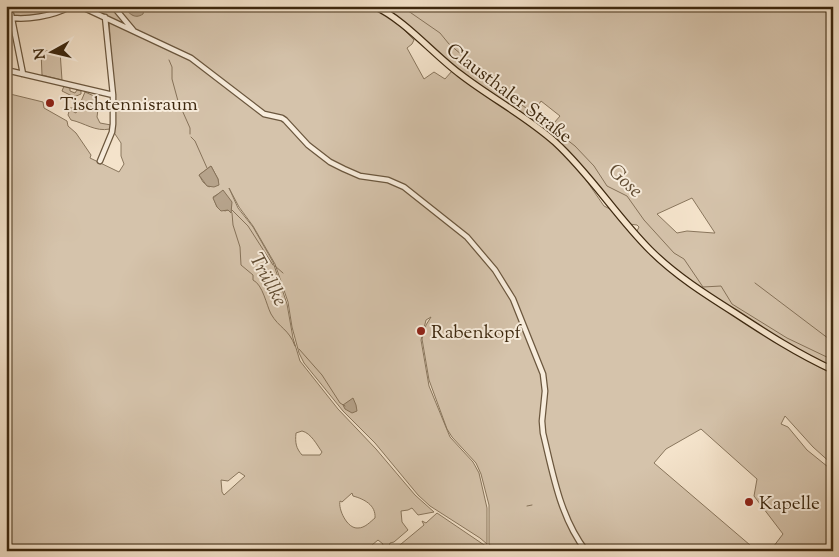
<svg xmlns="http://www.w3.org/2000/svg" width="839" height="557" font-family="'Sorts Mill Goudy',serif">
  <rect width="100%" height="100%" fill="#f4e3cb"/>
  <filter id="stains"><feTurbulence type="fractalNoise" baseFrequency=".004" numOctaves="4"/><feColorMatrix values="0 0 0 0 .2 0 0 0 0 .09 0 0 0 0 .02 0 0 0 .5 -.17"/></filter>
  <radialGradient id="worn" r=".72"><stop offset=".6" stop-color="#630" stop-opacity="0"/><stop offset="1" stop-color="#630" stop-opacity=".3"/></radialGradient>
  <path fill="#d5c3ab" stroke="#89765d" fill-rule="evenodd" d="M9,6H68L39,15L14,16Z
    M85,6H111L127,25L125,26Z
    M116,6H366L382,13L397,23L414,40L412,44L407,48L424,79L434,72L445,79L452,71L516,114L554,143L585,177L586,180L604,206L612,210L635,239L665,266L833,372V465L813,447L785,416L781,424L788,427L807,450L833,471V551H770L783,534L754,496L757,479L701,429L666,449L654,463L757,551H497L489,544V505L481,474L476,463L452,437L447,429L429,380L422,339L426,325L431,317L426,320L421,340L429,386L450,437L473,462L479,473L487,508V544L480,538L430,506L418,495L375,443L343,411L304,363L299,353L292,327L288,302L275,264L253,226L239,207L229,188L238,208L253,227L273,262L287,304L293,338L300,361L338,409L376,449L415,495L434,512L418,515L412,508L408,510L401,511L402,522L408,530L394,542L390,543L389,546L395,549L424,525L422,521L426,523L437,513L493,551H380L383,544L378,540L372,545L375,551H6V93L43,102L44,108L67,121L68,126L76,133L91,155L90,158L119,172L124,164L121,156V143L113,131L114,100L109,20L137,35L140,34ZM211,166L218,179V182L209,187L203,182L199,175ZM223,191L231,204V213L228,210L225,211L217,207L213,197ZM302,431C311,433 317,445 322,452L320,455H302C296,448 295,443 296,433ZM239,472L245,476L224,495L222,492L221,480L228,481ZM352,493L353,496C364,499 376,505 375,518C370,522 365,528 358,528C347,529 338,509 340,501L342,502Z
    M379,6H833V369L805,355L707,293L667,264L636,233L639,227L637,225L629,224L567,151L481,87ZM541,101L560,116L554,123L536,109ZM692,198L715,233H714L687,231L677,233L657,214Z
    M41,51H60L62,80L42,75Z
    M64,86L70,88V91L75,93L77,90L81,91V94L74,97L62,91Z
    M85,92L94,96L95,98L99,101L97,117L100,123L111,125L110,129C95,132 85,123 71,120L68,115L70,108H73L72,111L76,113Z"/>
  <path fill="#b6a38b" stroke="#867259" d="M123,6H145V7L143,14C134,20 129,13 123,6Z
    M211,166L218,179L219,185L214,187L207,186L199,175Z
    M223,190L232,202L231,213L228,210L221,211L217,207L213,198Z
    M353,398L356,405L357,411L352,413L345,409L343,405Z"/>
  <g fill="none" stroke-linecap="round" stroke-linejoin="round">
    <path stroke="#867259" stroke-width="1" d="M401,6L440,33L449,44L513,98L575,146L594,166L607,186L627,196L644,220L674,253L684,259L703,287L721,286L732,304L787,338L833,360
      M169,60L172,67V79L178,101L190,128V134
      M191,137L195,141L207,168
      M630,193L636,187
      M232,210L248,226L273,265
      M232,213L233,225L240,247L241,265L253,275V280C263,285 266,304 271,314C279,328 289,329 295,346
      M275,266L283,273
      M755,283L833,342
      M299,349L322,375L340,403L345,406
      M527,506L532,505"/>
    <g stroke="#6b573e" stroke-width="7">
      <path id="minor" d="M80,6L191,58L264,114L282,118L285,120L308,145L330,162L344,169L360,176L388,180L404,187L467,237L495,270L513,299L543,374L545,391L542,421L543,433C553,474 560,517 586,551
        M113,6L133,30
        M6,7L11,14L23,74
        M6,17C25,21 54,16 71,6
        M6,70L113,95
        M100,161L112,132L113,124V95L105,17"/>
    </g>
    <g stroke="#3d280f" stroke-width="8">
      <path id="major" d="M374,6C404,19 433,54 460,74C491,98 526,116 555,142C591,175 616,216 650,250C675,275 705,294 735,313C767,334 798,354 833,370"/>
    </g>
    <use href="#minor" stroke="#f8eddd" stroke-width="4.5"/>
    <use href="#major" stroke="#f4e3cb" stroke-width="5.5"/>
  </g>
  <g fill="#8f2418" stroke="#f8eddd" stroke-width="2">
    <circle cx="50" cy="103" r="5"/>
    <circle cx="421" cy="331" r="5"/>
    <circle cx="749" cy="502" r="5"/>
  </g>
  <g text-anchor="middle" stroke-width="4" stroke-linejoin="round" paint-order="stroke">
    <g font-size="19" fill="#3d280f" stroke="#f8eddd">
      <text transform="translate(510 92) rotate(37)" y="7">Clausthaler Straße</text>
    </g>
    <g font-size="19" fill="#3d280f" stroke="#f8eddd" text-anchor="start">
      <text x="60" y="110">Tischtennisraum</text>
      <text x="431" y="338">Rabenkopf</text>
      <text x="759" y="509">Kapelle</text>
    </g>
    <g font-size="20" font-style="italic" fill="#614d34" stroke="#f8eddd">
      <text transform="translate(626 180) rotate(43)" y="7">Gose</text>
      <text transform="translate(269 279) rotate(61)" y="7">Trüllke</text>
    </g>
  </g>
  <rect width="839" height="557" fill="none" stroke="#f4e3cb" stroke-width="25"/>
  <rect x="8" y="8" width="824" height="542" fill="none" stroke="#3d280f" stroke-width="2.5"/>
  <rect x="12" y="12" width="814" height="532" fill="none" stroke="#3d280f"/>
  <g transform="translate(52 52) rotate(262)" stroke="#f8eddd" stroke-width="4" paint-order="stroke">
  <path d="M0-4L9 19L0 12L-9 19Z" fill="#3d280f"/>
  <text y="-8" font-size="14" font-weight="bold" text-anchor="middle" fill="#3d280f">N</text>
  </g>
  <rect width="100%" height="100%" filter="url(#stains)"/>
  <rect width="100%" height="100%" fill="url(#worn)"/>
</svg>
